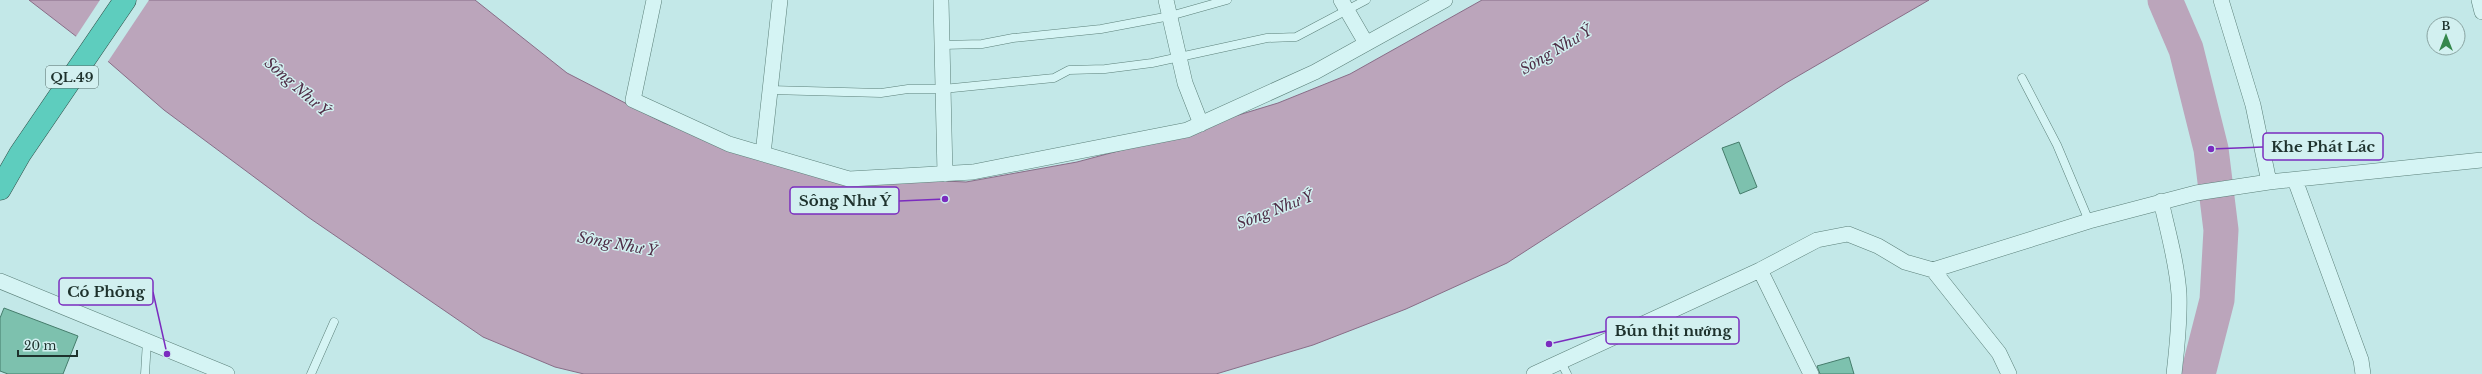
<svg xmlns="http://www.w3.org/2000/svg" width="2482" height="374" font-family="'Libre Baskerville',serif">
  <rect width="100%" height="100%" fill="#c3e8e8"/>
  <path fill="#bba5bb" stroke="#886d87" d="M29,0H475L567,73L664,123L782,164L876,178L966,182L1077,162L1137,146L1278,103L1350,74L1482,0H1929L1786,83L1507,263L1406,309L1313,345L1216,374H584L555,367L483,337L308,217L164,110L103,57Z"/>
  <path fill="#c3e8e8" d="M100,0H149L107,63L75,38Z"/>
  <g fill="none" stroke-linecap="round" stroke-linejoin="round">
    <path stroke="#bba5bb" stroke-width="35" d="M2165,0L2186,49L2211,149L2221,230L2217,300L2198,374"/>
  </g>
  <path fill="#7dc1ae" stroke="#457c6b" d="M1739,142L1757,187L1740,194L1722,148Z
    M4,308L78,336L63,374H8L0,371V318Z
    M1849,357L1854,374H1820L1817,366Z"/>
  <g fill="none" stroke-linecap="round" stroke-linejoin="round">
    <g stroke="#5c807a" stroke-width="9">
      <path id="lane" d="M943,45L982,44L1013,38L1101,29L1170,16L1227,0
        M2022,78L2057,145L2089,221
        M770,90L881,93L908,89H943L1054,78L1069,70L1105,69L1152,63L1267,38L1296,37L1366,0
        M1561,362L1567,374
        M145,374L147,341
        M311,374L334,322"/>
    </g>
    <g stroke="#5c807a" stroke-width="16">
      <path id="street" d="M654,0L633,100L729,144L849,179L973,172L1187,130L1315,72L1445,0
        M941,0L945,174
        M1166,0L1185,83L1201,124
        M1341,0L1366,43
        M2221,0L2253,105L2269,182
        M2479,0L2482,12
        M763,154L780,0
        M2295,180L2361,360L2363,374
        M2161,201C2168,232 2177,263 2179,294C2180,321 2177,348 2174,374
        M1760,270L1811,374
        M1933,270L1999,353L2009,374
        M0,281L227,374
        M1534,374L1760,270L1817,240L1848,234L1878,246L1905,262L1933,270L2089,221L2196,193L2269,182L2482,160"/>
    </g>
    <g stroke="#304e47" stroke-width="23">
      <path id="highway" d="M0,189L20,154L125,0"/>
    </g>
    <use href="#lane" stroke="#d5f4f4" stroke-width="8"/>
    <use href="#street" stroke="#d5f4f4" stroke-width="15"/>
    <use href="#highway" stroke="#5ecdbe" stroke-width="22"/>
  </g>
  <g text-anchor="middle" stroke-width="3" stroke-linejoin="round" paint-order="stroke">
    <rect fill="#d2f0f0" stroke="#546b68" stroke-width="1" x="46" y="66" width="52" height="22" rx="3"/>
    <g font-size="13" font-weight="bold" fill="#1e322d">
      <text x="72" y="82">QL.49</text>
    </g>
    <g font-size="15" font-style="italic" fill="#502f48" stroke="#d2f0f0">
      <text transform="translate(1556 50) rotate(-31)" y="5">Sông Như Ý</text>
      <text transform="translate(297 87) rotate(41)" y="5">Sông Như Ý</text>
      <text transform="translate(1275 210) rotate(-21)" y="5">Sông Như Ý</text>
      <text transform="translate(617 244) rotate(10)" y="5">Sông Như Ý</text>
    </g>
  </g>
  <path fill="none" stroke="#7b2cbf" stroke-width="1.5" d="M2211 149L2263 147M945 199L899 201M167 354L153 292M1549 344L1606 331"/>
  <g fill="#7b2cbf" stroke="#d2f0f0" stroke-width="1.5">
    <circle cx="2211" cy="149" r="4"/>
    <circle cx="945" cy="199" r="4"/>
    <circle cx="167" cy="354" r="4"/>
    <circle cx="1549" cy="344" r="4"/>
  </g>
  <g fill="#d2f0f0" stroke="#7b2cbf" stroke-width="1.5">
    <rect x="2263" y="133" width="120" height="27" rx="4"/>
    <rect x="790" y="187" width="109" height="27" rx="4"/>
    <rect x="59" y="278" width="94" height="27" rx="4"/>
    <rect x="1606" y="317" width="133" height="27" rx="4"/>
  </g>
  <g font-size="15" text-anchor="middle" font-weight="bold" fill="#1e322d">
    <text x="2323" y="152">Khe Phát Lác</text>
    <text x="845" y="206">Sông Như Ý</text>
    <text x="106" y="297">Có Phōng</text>
    <text x="1673" y="336">Bún thịt nướng</text>
  </g>
  <g transform="translate(2446 36)"><circle r="19" fill="#d2f0f0" stroke="#8aa4a2"/>
  <path d="M0-3L7 15L0 10L-7 15Z" fill="#34874c"/>
  <text y="-6" font-size="11" font-weight="bold" text-anchor="middle" fill="#1e322d">B</text>
  </g>
  <path d="M18 350v6h59v-6" fill="none" stroke="#1e322d" stroke-width="2"/>
  <text x="24" y="350" font-size="12" fill="#1e322d" stroke="#d2f0f0" stroke-width="3" paint-order="stroke">20 m</text>
</svg>
